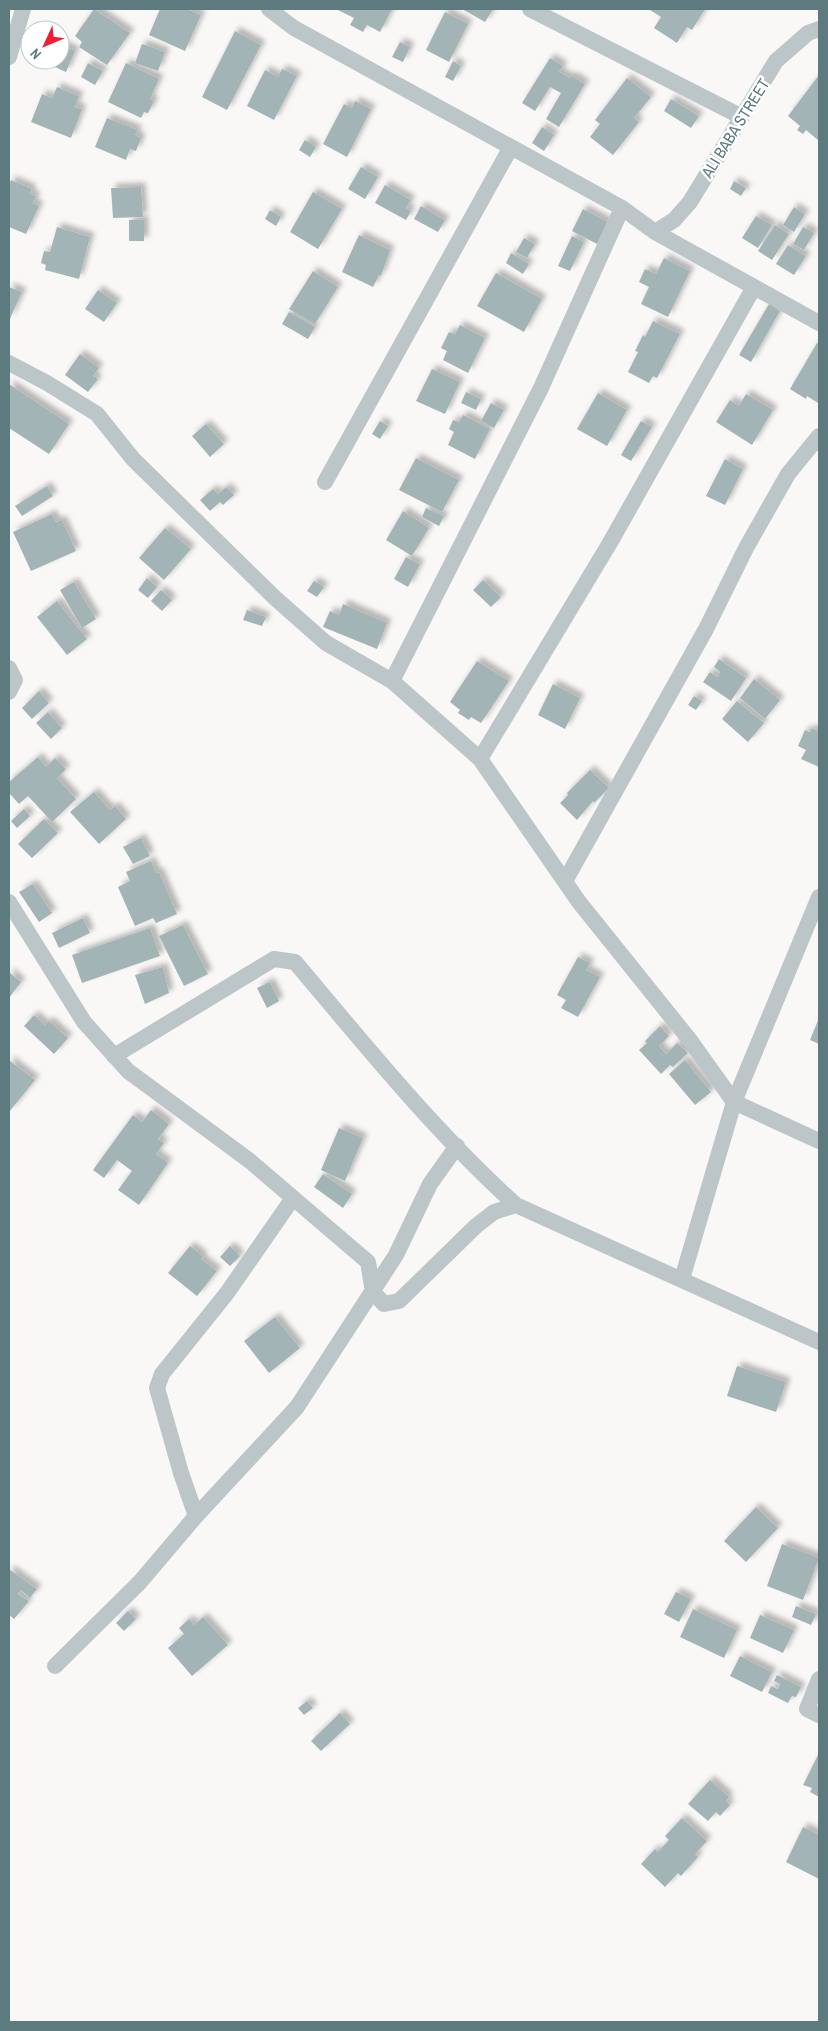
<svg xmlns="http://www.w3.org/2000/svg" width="828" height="2031" font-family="'Archivo Narrow',sans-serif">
  <defs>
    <filter id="shadow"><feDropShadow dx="4.5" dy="-4.5" stdDeviation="2.5" flood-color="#0004"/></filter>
  </defs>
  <rect width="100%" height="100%" fill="#f9f8f6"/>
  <path fill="#a3b4b6" filter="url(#shadow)" d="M94,9L130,33L107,65L79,47L82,42L75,36Z
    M160,9H187L201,15L185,51L149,35Z
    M336,9H392L380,32L367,25L363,32L350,25L354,18Z
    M462,9H493L485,22Z
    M651,9H705L692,30L687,27L677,43L654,28L661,17L650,10Z
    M445,12L468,24L449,62L426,50Z
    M235,31L261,45L227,110L202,97Z
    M400,42L410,47L403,62L392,57Z
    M60,44L75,51L66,72L44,62L46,60H60Z
    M142,44L165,52L158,71L135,63Z
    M550,58L563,66L559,72L570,78L572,76L585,84L559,127L546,119L561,93L550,87L535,111L522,103Z
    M453,61L461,66L453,81L445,77Z
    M88,63L103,71L95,85L81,77Z
    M126,63L159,79L150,99L154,101L148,113L144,112L141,118L108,102Z
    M282,69L297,76L274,120L247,106L265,70L278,77Z
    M819,75V141L806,130L803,134L797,130L800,126L788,116Z
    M627,78L651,97L634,118L639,122L613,155L590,137L600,124L595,120Z
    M57,87L79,96L75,107L82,109L71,138L31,122L42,94L52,98Z
    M671,99L699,116L691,128L664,111Z
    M355,101L371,109L347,157L323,144L344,104L352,108Z
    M107,118L138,130L135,135L141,138L136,151L130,149L126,160L95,147Z
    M542,127L554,135L544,151L532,143Z
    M305,140L316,147L310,157L299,150Z
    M361,167L378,177L365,199L348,189Z
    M11,180L32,189L30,194L36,196L33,203L39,206L26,234L9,227V186Z
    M734,181L746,188L741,196L730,189Z
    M385,185L411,200L406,208L411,211L406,220L375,203Z
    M141,187L143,217L113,218L111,188Z
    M313,192L342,209L318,249L290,232Z
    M421,206L445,220L438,232L414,219Z
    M794,207L805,214L794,232L783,225Z
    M583,209L608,222L597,244L572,231Z
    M270,210L281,217L276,226L265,219Z
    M756,216L772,225L758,248L742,238Z
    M129,220H144V241H129Z
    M775,225L789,234L772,260L758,251Z
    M57,227L90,237L79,279L45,270L46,265L41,263L44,251L50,252Z
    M803,227L814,233L804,250L793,244Z
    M359,235L390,250L381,276L379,275L373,287L342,272Z
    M572,236L584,242L570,271L558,266Z
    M524,238L535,244L527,258L516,252Z
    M788,245L806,256L794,275L776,264Z
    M511,253L529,264L523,274L506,263Z
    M664,258L690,271L668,317L641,304L649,287L639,282L645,269L656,274Z
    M313,271L338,287L315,324L289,309Z
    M496,273L542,299L524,332L477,306Z
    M9,287L22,292L9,321Z
    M98,290L117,303L104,322L85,309Z
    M769,304L780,311L751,362L739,355Z
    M289,312L315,327L308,339L282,324Z
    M653,321L680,334L657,378L653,376L649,383L628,372L638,352L635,351L643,335L645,337Z
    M460,325L485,338L468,373L443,360L447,351L441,348L449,332L455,334Z
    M817,343L819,344L818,403L807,396L806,399L790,389Z
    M80,354L99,368L93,376L98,379L88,392L65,375Z
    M432,369L460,382L445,414L416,401Z
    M9,384L69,424L49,454L9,428Z
    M466,392L481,399L476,410L461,403Z
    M598,393L627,410L607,446L577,429Z
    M746,394L773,410L752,445L716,422L730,400L739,406Z
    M491,403L504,410L494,428L481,421Z
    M463,415L490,429L475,459L448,445L454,432L449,429L453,420L459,422Z
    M380,421L388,426L380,439L372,434Z
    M641,421L652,427L631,461L621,455Z
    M206,424L224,444L210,457L192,436Z
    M416,458L459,480L442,512L399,490Z
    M725,459L743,469L725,505L706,496Z
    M47,486L53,496L22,516L15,506Z
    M226,487L234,495L223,505L220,502L210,511L200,500L213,489L218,494Z
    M426,508L444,516L439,526L422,517Z
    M403,511L429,528L412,556L386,540Z
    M52,514L56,522L62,520L76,551L31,571L13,532Z
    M165,528L191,549L164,580L139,558Z
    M406,557L420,564L408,587L394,579Z
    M147,578L157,587L148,598L138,590Z
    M483,580L501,597L491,607L473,590Z
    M314,581L324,587L317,597L307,591Z
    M74,582L96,619L82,628L60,590Z
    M161,590L172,600L162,611L151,601Z
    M57,601L87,639L67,655L37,617Z
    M343,604L387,623L377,649L323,627L330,611L339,615Z
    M247,610L266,617L262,626L243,620Z
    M719,659L746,678L731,701L703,682L710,672L717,677L720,672L714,667Z
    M477,661L509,681L481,723L471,717L469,720L458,713L460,710L450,702Z
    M754,679L780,700L765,719L740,698Z
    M553,684L580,698L565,729L538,715Z
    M39,691L49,703L32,719L22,708Z
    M694,696L702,701L696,710L688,705Z
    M737,701L764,723L748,742L722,719Z
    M48,712L62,728L51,739L36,723Z
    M812,728L819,732V767L801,759L806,750L798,746L805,730L810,732Z
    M38,757L46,767L55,758L66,769L57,778L76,799L52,822L28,796L19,804L9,793V782Z
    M590,770L609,788L594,803L593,801L577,820L560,803L568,795L567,793Z
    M94,792L110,810L115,806L126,819L99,844L70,812Z
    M24,809L30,816L17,828L11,821Z
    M44,819L58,833L32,858L18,844Z
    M141,838L150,856L133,864L123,847Z
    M151,861L156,873L159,872L177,914L156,923L153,918L135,926L118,887L130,881L126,872Z
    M33,884L52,913L39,922L19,892Z
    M83,918L90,933L59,948L52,933Z
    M183,925L208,974L184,986L159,936Z
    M150,928L160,956L82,983L72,955Z
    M578,957L590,963L586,970L600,977L578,1017L561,1008L566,1000L557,995Z
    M163,967L169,993L145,1004L135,975Z
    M9,972L21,982L9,998Z
    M270,982L279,1001L267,1008L257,988Z
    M34,1015L45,1025L49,1021L68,1038L54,1054L24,1026Z
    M819,1018V1044L810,1040Z
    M660,1026L669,1036L659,1046L666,1054L677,1043L688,1053L673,1067L670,1065L661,1074L639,1050L647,1043L645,1041Z
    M9,1060L35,1080L9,1112Z
    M685,1060L711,1092L695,1105L669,1074Z
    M151,1110L169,1124L158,1139L164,1143L156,1154L168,1163L139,1205L118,1190L132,1171L117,1160L104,1178L93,1170L133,1115L142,1122Z
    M339,1128L363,1138L345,1181L321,1170Z
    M323,1174L352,1194L343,1208L314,1187Z
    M190,1246L203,1256L201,1259L217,1271L197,1296L168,1273Z
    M230,1246L240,1256L230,1266L220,1257Z
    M275,1317L300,1348L269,1373L244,1341Z
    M737,1366L786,1382L776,1412L727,1396Z
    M756,1507L778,1528L746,1562L724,1541Z
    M782,1544L819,1558L803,1600L767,1586Z
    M9,1569L37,1589L30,1598L21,1590L18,1594L29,1601L14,1619L9,1615Z
    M676,1592L691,1599L679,1622L664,1614Z
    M796,1606L816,1614L811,1625L792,1617Z
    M693,1609L737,1630L724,1658L680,1637Z
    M128,1611L136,1619L124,1631L116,1623Z
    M760,1615L794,1630L783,1653L750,1638Z
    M203,1617L228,1645L192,1676L168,1648L184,1634L179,1628L189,1619L194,1625Z
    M740,1656L772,1672L762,1692L730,1676Z
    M777,1675L801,1687L796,1697L792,1696L788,1703L768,1693L771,1686L778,1689L780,1684L774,1681Z
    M307,1701L313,1708L304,1715L298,1708Z
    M340,1713L350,1724L321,1751L311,1741Z
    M819,1753V1797L810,1792L812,1788L803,1785Z
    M710,1780L729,1797L726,1801L730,1805L720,1816L716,1812L708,1821L688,1804Z
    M682,1818L707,1841L695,1854L698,1857L681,1876L678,1873L665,1887L641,1864L655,1849L658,1852L669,1840L665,1836Z
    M803,1827L819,1835V1879L786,1862Z"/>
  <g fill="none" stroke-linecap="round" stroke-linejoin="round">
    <path stroke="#bcc6c8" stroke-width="16" d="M269,9L294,28L622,208L655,232L819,323
      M530,9L742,117
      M9,57L23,9
      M655,232L674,220L690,202L776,61L808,33L819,29
      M9,363L47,383L97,414L133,459L275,598L326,643L392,681L480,759L579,902L689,1039L734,1102L819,1141
      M325,482L511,147
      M9,668L15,680L9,692
      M392,681L541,388L622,208
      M480,759L611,541L754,287
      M565,881L706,629L746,548L788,474L819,436
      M9,902L84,1022L128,1071L250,1161L368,1262L373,1292L384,1304L399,1301L476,1226L494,1212L516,1205L819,1342
      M114,1056L274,959L295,962C365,1045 435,1132 516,1205
      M682,1279L734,1102L819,897
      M196,1516L181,1473L157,1388L162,1374L227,1293L293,1198
      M55,1666L140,1582L196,1516L297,1407L396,1255L430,1184L457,1146
      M819,1679L807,1709L819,1715"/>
  </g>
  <g text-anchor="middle" stroke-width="5" stroke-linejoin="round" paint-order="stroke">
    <g font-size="16" fill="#5d7a7e" stroke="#fff">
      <text transform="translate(735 128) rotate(-58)" y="6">ALI BABA STREET</text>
    </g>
  </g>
  <rect width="828" height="2031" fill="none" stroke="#5d7a7e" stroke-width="20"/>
  <g transform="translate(45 45) rotate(226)"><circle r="24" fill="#ffffff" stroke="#becacb"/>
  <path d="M0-4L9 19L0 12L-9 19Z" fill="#f21d31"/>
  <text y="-8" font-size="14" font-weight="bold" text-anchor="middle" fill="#5d7a7e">N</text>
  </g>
</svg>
